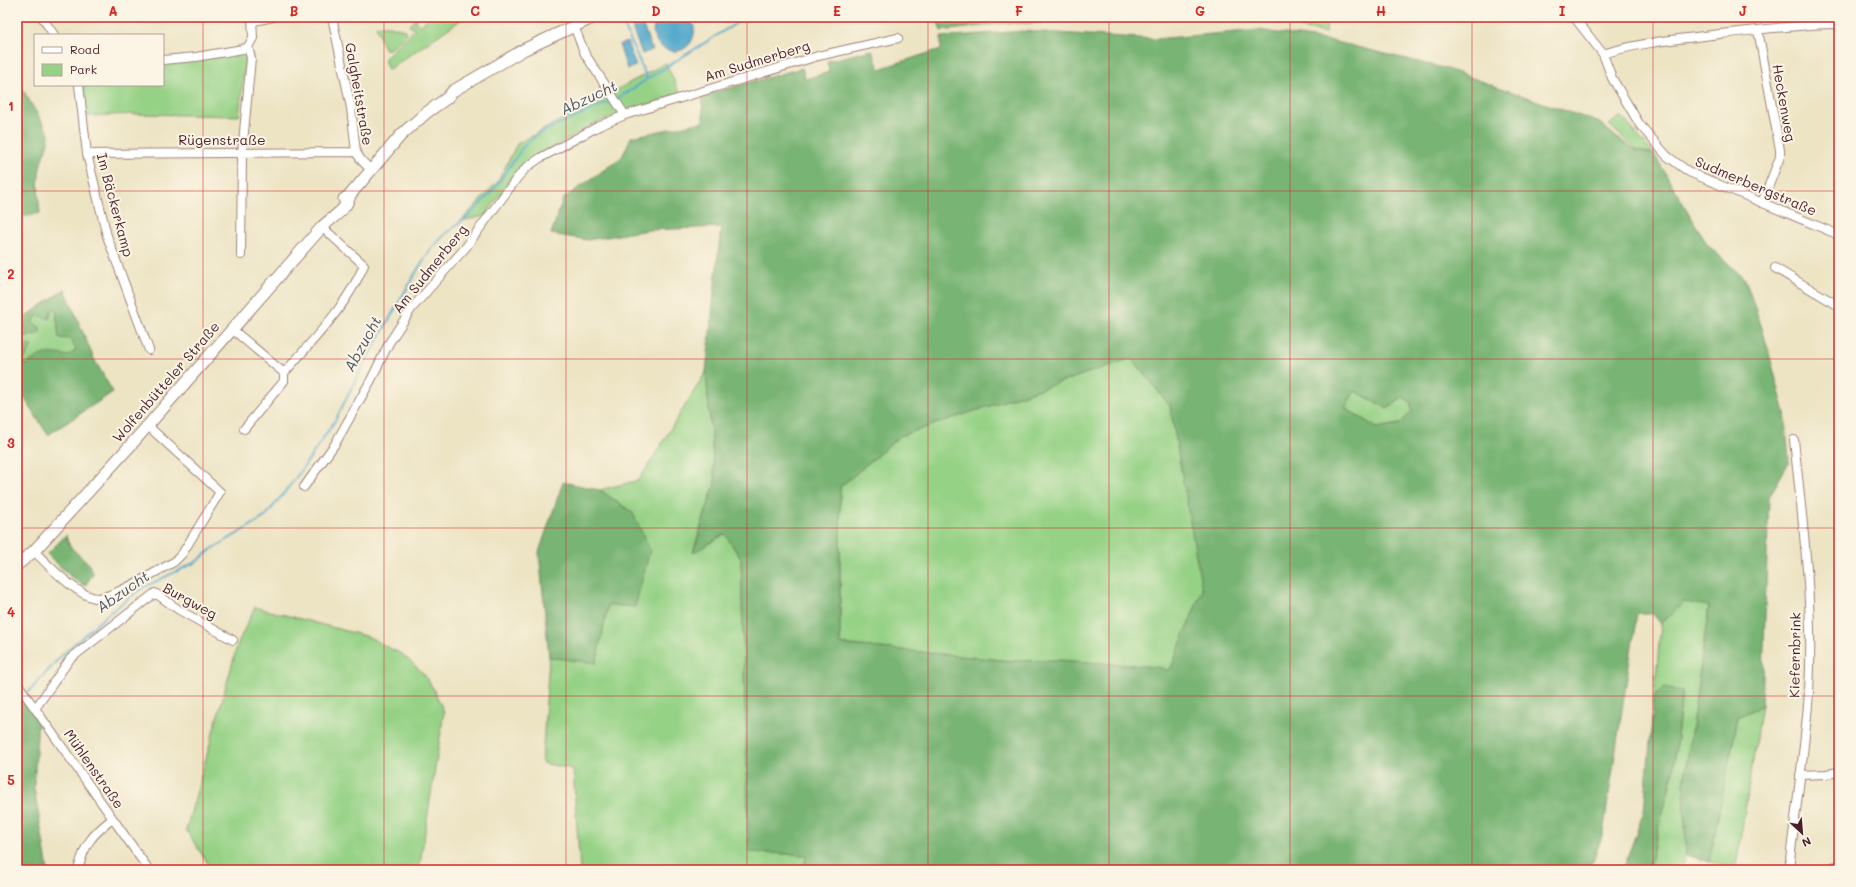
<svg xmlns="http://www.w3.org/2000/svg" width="1856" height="887" font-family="Mali,sans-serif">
  <rect width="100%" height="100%" fill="#fcf5e5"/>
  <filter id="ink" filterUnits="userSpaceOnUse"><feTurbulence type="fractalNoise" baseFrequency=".025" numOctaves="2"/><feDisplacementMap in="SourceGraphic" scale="8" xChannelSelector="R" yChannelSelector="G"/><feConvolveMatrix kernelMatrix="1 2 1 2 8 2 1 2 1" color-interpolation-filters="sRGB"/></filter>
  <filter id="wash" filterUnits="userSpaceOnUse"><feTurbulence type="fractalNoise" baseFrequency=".012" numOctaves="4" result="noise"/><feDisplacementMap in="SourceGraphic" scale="16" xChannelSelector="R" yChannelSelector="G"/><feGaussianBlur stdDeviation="0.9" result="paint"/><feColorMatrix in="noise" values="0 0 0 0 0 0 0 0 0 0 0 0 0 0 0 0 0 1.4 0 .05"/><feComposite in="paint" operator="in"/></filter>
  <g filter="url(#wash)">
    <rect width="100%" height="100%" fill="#ede4c4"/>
    <path fill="#96d286" stroke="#707858" d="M416,17H418L415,22L421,26L428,17H465L388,70L384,59L415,29L409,26Z
      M1273,17H1327L1326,33L1273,22Z
      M376,26H390L405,30L406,35L390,49H384Z
      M238,53H243L246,56L239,116L134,114L87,116L83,85H163V64Z
      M666,63L680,94L593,124L521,166L485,216L461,221L498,181L517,144Z
      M1621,116L1653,153L1638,151L1609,125Z
      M56,308L59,338L71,339L77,350L68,356C53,353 39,353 27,365L22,363L17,345V338L40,333L31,323L38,315Z
      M1132,358L1170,406L1203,590L1171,668L1167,670L1158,667L1058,660L1011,661L840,644V487L900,436Z
      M706,372L715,483L693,552L725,534L741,559L749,852L806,855L804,870H580L573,769L542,763L549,657L596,663L608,604L633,513L600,490L639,480Z
      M1355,391L1387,408L1403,398L1411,402L1412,411L1400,424L1377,428L1345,408Z
      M1684,602L1709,605L1684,784L1686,855L1680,870H1648L1673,773L1682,693L1665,687L1654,697L1661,624Z
      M255,607L369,637L403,655L423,673L433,688L444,712L419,870H212L186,830L238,643Z
      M1762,705L1736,866L1709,862L1738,717Z"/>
    <path fill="#78b473" stroke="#616a4f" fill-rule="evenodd" d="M951,17H1039L1041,23H1008L941,31L938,22Z
      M1258,30L1332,41L1444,68L1600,123L1616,137L1637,151L1654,154L1707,244L1745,279L1763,331L1785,413L1789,462L1769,497L1762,705L1738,717L1709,862L1686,855L1684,784L1709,606L1684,602L1661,624L1652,613H1637L1603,833L1590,870H804L806,855L749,852L741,559L725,534L693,553L715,483L706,372L721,227L648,230L588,240L551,234L563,199L622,157L631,137L703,122L702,96L802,68L805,79L829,72L827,61L872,50L879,69L941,49V37L1024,31L1155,39ZM1132,358L1170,406L1202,590L1171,668L1167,670L1158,667L1058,660L1011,661L840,644V487L900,436ZM1355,391L1387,408L1403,398L1411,402L1412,411L1400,424L1377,428L1345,408Z
      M17,88H22L49,134C49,144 45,150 42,159C37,177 38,195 40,213L29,216H17Z
      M65,289L94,359L113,392L48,435L17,387V345L19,344L32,346L22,363L27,365C42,351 49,352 68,356L76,350L71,339L59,338L56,308L52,309L49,319L38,315L32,323L40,327V333L17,338V323Z
      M563,482L600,490L633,513L650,550L635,607L608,605L596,663L549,657L539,552Z
      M66,535C70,557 89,554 93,574L85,586L70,576L47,554Z
      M1665,687L1682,692L1673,773L1648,870H1623L1644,811L1654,697Z
      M17,688L38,718L34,788L48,870H17Z"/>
    <path fill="#4ca5c9" stroke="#4b627a" d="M636,17H640L652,50L642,54L629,20Z
      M658,17H689C694,23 696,30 693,38C682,66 639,45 658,17Z
      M627,42L636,66L627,69L619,45Z"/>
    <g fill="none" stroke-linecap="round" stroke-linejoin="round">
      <path stroke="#4ca5c9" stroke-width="2" d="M621,18L647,79
        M617,98L630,91L647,79L746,17
        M27,694L61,656L108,614L142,588L196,562L212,549L265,517L301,471L336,419L362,367L419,267L431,249L444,235L472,213L495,188L522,148L538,134L613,100
        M17,705L24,697"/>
    </g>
  </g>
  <g filter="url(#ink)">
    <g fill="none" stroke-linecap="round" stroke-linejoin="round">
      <g stroke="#9c8278" stroke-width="10">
        <path id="minor" d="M42,17L54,35
          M332,17L351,108L356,152L361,160L371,170
          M1574,17L1603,54L1612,78L1640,125L1667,156L1689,172L1839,235
          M254,21L273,17
          M574,26L585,54L625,115L818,56L898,38
          M1758,30L1780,150V157L1762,203
          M1603,54C1641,42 1680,39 1720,34C1760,30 1799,24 1839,24
          M163,60L196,57L243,49L248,47
          M79,85L87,154L107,236L149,350
          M87,154L356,152
          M241,255L242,153L251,58L248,47L253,38L252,17
          M1775,268L1839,306
          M232,329L284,373C313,340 347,306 364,265L322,227
          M244,429L284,381V373
          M304,487L335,444L371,380L389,343L412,308L466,247L517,178L527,167L540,158L599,126L625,115
          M34,551C46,563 79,598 97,598C114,598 158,570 174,562L182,554L220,492L148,426
          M17,683L149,870
          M35,709L70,659L155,593L179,610L233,640
          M1800,775L1826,774L1839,772
          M78,870C85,843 91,836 112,819
          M1789,870C1795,811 1805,751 1809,692C1814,608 1803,524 1794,440
          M1824,870L1839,865"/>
      </g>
      <g stroke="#9c8278" stroke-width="13">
        <path id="major" d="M344,199L350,195L401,135L426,113L447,98L453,91L525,49L594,17
          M17,565L34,551L129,447L322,227C332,217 347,210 350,195"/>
      </g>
      <use href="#minor" stroke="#fff" stroke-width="8"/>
      <use href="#major" stroke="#fff" stroke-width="11"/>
    </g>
  </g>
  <path fill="none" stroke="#d62828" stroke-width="1" stroke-opacity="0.55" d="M203,17V870M384,17V870M566,17V870M747,17V870M928,17V870M1109,17V870M1290,17V870M1472,17V870M1653,17V870M17,191H1839M17,359H1839M17,528H1839M17,696H1839"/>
  <g text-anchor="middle" stroke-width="4" stroke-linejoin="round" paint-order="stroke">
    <g font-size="14" fill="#4a1f2b" stroke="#fcf5e5">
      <text transform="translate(757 61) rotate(-17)" y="5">Am Sudmerberg</text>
      <text transform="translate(359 94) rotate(80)" y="5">Galgheitstraße</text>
      <text transform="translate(1784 103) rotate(80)" y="5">Heckenweg</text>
      <text x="222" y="145">Rügenstraße</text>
      <text transform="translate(1756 186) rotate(23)" y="5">Sudmerbergstraße</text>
      <text transform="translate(115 205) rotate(75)" y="5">Im Bäckerkamp</text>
      <text transform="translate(430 269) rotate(-51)" y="5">Am Sudmerberg</text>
      <text transform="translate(166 382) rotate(-49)" y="5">Wolfenbütteler Straße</text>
      <text transform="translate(190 601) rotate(29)" y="5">Burgweg</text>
      <text transform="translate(1795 655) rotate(-89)" y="5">Kiefernbrink</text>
      <text transform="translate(94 769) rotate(55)" y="5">Mühlenstraße</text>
    </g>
    <g font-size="15" font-style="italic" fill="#4b556a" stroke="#fcf5e5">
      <text transform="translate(589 98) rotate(-25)" y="5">Abzucht</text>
      <text transform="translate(363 344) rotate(-61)" y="5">Abzucht</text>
      <text transform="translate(123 592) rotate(-35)" y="5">Abzucht</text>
    </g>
  </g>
  <rect width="1856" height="887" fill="none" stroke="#fcf5e5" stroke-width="44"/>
  <rect x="34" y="34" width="130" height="52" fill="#fcf5e5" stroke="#b59f9b"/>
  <rect x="42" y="47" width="20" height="6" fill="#ffffff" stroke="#b59f9b"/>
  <text x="70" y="54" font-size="12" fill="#4a1f2b">Road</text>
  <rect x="42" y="64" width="20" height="12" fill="#96d286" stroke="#b59f9b"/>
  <text x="70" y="74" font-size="12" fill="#4a1f2b">Park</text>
  <g transform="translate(1802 833) rotate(154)" stroke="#fcf5e5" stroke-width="3" paint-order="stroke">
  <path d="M0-3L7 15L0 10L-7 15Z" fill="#4a1f2b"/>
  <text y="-6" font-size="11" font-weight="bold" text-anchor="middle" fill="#4a1f2b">N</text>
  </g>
  <rect x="22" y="22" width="1812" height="843" fill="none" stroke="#d62828" stroke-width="1.5"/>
  <g font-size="13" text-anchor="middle" font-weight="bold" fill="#d62828">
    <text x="113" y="16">A</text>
    <text x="294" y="16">B</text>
    <text x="475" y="16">C</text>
    <text x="656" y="16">D</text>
    <text x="837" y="16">E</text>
    <text x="1019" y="16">F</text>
    <text x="1200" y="16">G</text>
    <text x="1381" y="16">H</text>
    <text x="1562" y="16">I</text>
    <text x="1743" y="16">J</text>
    <text x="11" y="111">1</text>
    <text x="11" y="279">2</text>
    <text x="11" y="448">3</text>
    <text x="11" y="617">4</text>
    <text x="11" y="785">5</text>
  </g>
</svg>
